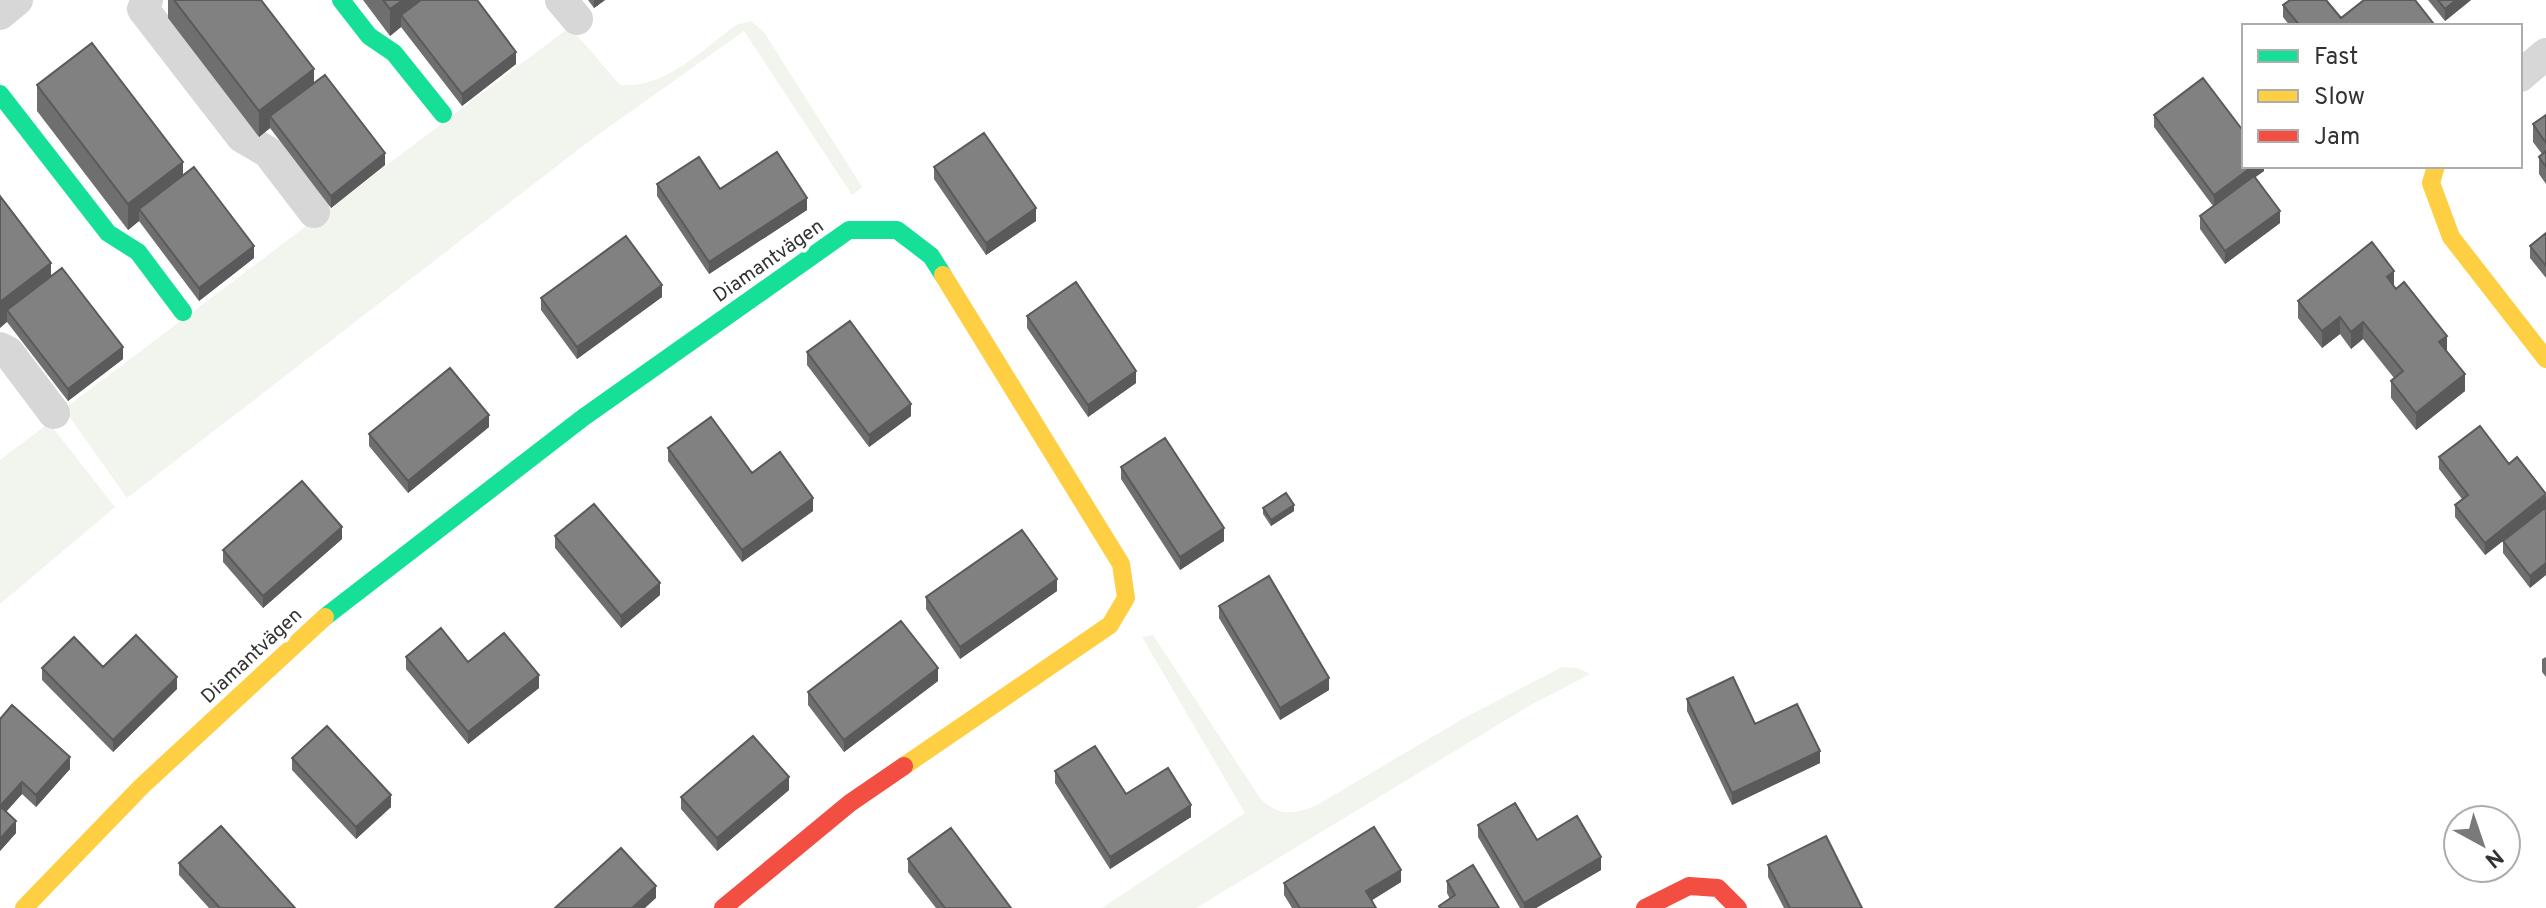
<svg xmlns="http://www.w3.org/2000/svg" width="2546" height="908" font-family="Overpass,sans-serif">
  <rect width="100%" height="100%" fill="#fff"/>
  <path fill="#f1f5ed" d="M751,21L764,32L862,187L852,195L744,31L592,139L127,498L64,409L570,27L620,85C665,89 702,50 736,25Z
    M49,423L115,507L0,604V460Z
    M1153,635L1260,798C1279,817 1293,815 1317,805L1466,717L1562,667L1578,668L1590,674L1529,706L1196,908H1102L1245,813L1142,637Z"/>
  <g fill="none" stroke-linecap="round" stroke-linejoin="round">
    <path stroke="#d7d7d7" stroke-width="32" d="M147,0L143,9L242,137L268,152L314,212
      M561,0L577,19
      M0,14L17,0
      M2520,76L2546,54
      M0,348L8,352L54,413"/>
    <path stroke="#16e098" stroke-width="18" d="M341,0L369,36L394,53L443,114
      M0,94L108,233L138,252L183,312
      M325,617L584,417L849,230H897L931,256L943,275"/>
    <path stroke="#ffcf43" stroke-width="18" d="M2436,166L2431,183L2451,237L2546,359
      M904,766L1110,625L1126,598L1121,564L943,275
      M24,908L142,786L325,617"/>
    <path stroke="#f24e42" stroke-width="18" d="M723,908L850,803L904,766
      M1645,908L1689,886L1718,888L1738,908"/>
  </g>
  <path fill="#6f6f6f" d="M168,0H261L314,83L385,165L331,208L270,128L259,137L168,18Z
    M363,0H477L516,64L462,106L401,27L390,36Z
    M588,0H605L594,8Z
    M2428,0H2471L2445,21Z
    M2283,5L2341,18L2433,26H2290L2283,17Z
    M37,85L183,176L254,258L199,301L139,221L128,230L37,111Z
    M2154,115L2264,166V171L2255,177L2280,223L2225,264L2200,229V216L2213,206L2154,127Z
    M2546,115V184L2539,174V157L2542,154L2533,142V124Z
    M934,167L1036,221L986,255L934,179Z
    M657,184L720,189L807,210L709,274L657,196Z
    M0,196L51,277L123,359L68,401L7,322Z
    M2546,233V278L2530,258V246Z
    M2394,287L2447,352L2465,391L2416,430L2391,398V381L2394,378L2363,339L2351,349L2340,334L2322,348L2298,318V301Z
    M662,297L577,359L541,310V298Z
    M1027,316L1136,383L1088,417L1027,328Z
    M807,352L911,416L869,447L807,365Z
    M489,427L408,493L369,446V434Z
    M668,448L752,473L813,511L742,562L668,461Z
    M2439,457L2509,464L2546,507L2530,588L2503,553V541L2485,555L2455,517V505L2462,499L2439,469Z
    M1121,467L1224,541L1180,570L1121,479Z
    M1263,508L1294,511L1271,526L1263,514Z
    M555,536L660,595L621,628L555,548Z
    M342,539L263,608L223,562V550Z
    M1057,591L960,659L926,609V597Z
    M1219,606L1329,690L1280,720L1219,618Z
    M406,657L468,662L539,688L468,744L406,669Z
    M2546,657V677L2542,672V659Z
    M103,667L177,689L113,752L42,680V668Z
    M938,681L844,752L808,705V692Z
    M1687,699L1755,724L1820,763L1732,805L1687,711Z
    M0,719L70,769L36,807L22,794L6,812L16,833L0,851Z
    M292,758L391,807L356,839L292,770Z
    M1055,771L1126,794L1191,817L1110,869L1055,783Z
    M789,790L717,851L681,809V797Z
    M1478,825L1537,840L1601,870L1536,908H1520L1478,837Z
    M908,859L1011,908H936L908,872Z
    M179,863L295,908H209L179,875Z
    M1768,865L1862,908H1784L1768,877Z
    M1447,881L1499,908H1439V906L1450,899L1447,893Z
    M1401,882L1372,900L1376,908H1292L1284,895V883Z"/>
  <path fill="#5a5a5a" d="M403,0H437L401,15V27L390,36V9Z
    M594,0H605L594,8Z
    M2456,0H2471L2445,21V9Z
    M516,52V64L462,106V94Z
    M314,69V95L270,116V128L259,137V111Z
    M385,153V165L331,208V196Z
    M183,162V188L139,209V221L128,230V204Z
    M2253,166H2264V171L2214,207V195Z
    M807,198V210L709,274V262Z
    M1036,208V221L986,255V243Z
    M2280,211V223L2225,264V251Z
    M254,246V258L199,301V288Z
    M51,263V289L7,310V322L0,328V302Z
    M2394,271V288L2387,277Z
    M662,285V297L577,359V347Z
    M2340,317V334L2322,348V331Z
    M2363,322V339L2351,349V332Z
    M2447,336V353L2439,342Z
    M123,347V359L68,401V389Z
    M1136,371V383L1088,417V405Z
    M2465,374V391L2416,430V413Z
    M911,404V416L869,447V435Z
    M489,415V427L408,493V481Z
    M2546,495V507L2485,555V543Z
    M813,498V511L742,562V550Z
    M1294,505V511L1271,526V520Z
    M342,527V539L263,608V596Z
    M1224,528V541L1180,570V557Z
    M2546,563V575L2530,588V576Z
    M1057,579V591L960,659V647Z
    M660,583V595L621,628V616Z
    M938,668V681L844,752V740Z
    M539,675V688L468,744V732Z
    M177,677V689L113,752V740Z
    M1329,678V690L1280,720V708Z
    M1820,751V763L1732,805V793Z
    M70,757V769L36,807V795Z
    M789,777V790L717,851V838Z
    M22,782V794L0,818V806Z
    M391,795V807L356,839V827Z
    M1191,805V817L1110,869V857Z
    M16,821V833L0,851V839Z
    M1601,857V870L1536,908H1524V903Z
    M1401,870V882L1366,904V891Z
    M656,886V898L645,908H632Z"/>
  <path fill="#818181" stroke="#5a5a5a" stroke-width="2" d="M174,0H261L314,69L259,111Z
    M383,0H403L390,9Z
    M421,0H477L516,52L462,94L401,15Z
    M2290,0H2326L2341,18L2364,0H2415L2433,23L2428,26H2300L2283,5Z
    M2438,0H2456L2445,9Z
    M92,43L183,162L128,204L37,85Z
    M325,75L385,153L331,196L270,116Z
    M2203,78L2244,132V166H2253L2214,195L2154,115Z
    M2546,115V143L2533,124Z
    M984,133L1036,208L986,243L934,167Z
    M2546,151V167L2539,157Z
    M777,152L807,198L709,262L657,184L699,157L720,189Z
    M194,167L254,246L199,288L139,209Z
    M2254,176L2280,211L2225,251L2200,216Z
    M0,196L51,263L0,302Z
    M2546,233V266L2530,246Z
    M626,236L662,285L577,347L541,298Z
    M2372,242L2394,271L2387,277L2396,289L2404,282L2447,336L2439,342L2465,374L2416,413L2391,381L2403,371L2363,322L2351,332L2340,317L2322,331L2298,301Z
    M62,268L123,347L68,389L7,310Z
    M1076,282L1136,371L1088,405L1027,316Z
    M850,321L911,404L869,435L807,352Z
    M450,368L489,415L408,481L369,434Z
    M711,417L752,473L780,452L813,498L742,550L668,448Z
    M2480,426L2509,464L2517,457L2546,494L2485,543L2455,505L2468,495L2439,457Z
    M1165,438L1224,528L1180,557L1121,467Z
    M302,481L342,527L263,596L223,550Z
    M1286,493L1294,505L1271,520L1263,508Z
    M594,504L660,583L621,616L555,536Z
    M2546,507V563L2530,576L2503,541Z
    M1022,530L1057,579L960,647L926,597Z
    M1269,576L1329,678L1280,708L1219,606Z
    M901,621L938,668L844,740L808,692Z
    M441,628L468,662L504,633L539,675L468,732L406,657Z
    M136,635L177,677L113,740L42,668L74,637L103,667Z
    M1733,677L1755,724L1797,704L1820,751L1732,793L1687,699Z
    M12,705L70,757L36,795L22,782L0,806L16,821L0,839V719Z
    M327,726L391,795L356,827L292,758Z
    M753,736L789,777L717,838L681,797Z
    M1095,746L1126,794L1168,768L1191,805L1110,857L1055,771Z
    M1515,803L1537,840L1577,816L1601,857L1524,903L1478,825Z
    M221,826L295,908H220L179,863Z
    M1374,827L1401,870L1366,891L1376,908H1300L1284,883Z
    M951,828L1011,908H945L908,859Z
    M1826,836L1862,908H1790L1768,865Z
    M621,848L656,886L632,908H555Z
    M1473,865L1499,908H1440L1439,906L1455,895L1447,881Z"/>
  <g text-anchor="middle" stroke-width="8" stroke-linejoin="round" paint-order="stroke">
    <g font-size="20" fill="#333" stroke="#fff">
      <text transform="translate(768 260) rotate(-35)" y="7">Diamantvägen</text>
      <text transform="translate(251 655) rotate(-43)" y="7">Diamantvägen</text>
    </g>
  </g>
  <rect x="2242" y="24" width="280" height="144" fill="#ffffff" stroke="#adadad" stroke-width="2"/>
  <rect x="2258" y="50" width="40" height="12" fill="#16e098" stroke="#adadad" stroke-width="2"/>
  <text x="2314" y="64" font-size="24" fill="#333333">Fast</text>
  <rect x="2258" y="90" width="40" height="12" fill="#ffcf43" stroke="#adadad" stroke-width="2"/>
  <text x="2314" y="104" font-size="24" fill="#333333">Slow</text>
  <rect x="2258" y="130" width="40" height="12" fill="#f24e42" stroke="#adadad" stroke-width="2"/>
  <text x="2314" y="144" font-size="24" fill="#333333">Jam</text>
  <g transform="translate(2482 844) rotate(140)"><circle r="38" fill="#ffffff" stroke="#adadad" stroke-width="2"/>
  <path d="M0-6L14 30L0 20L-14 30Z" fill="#7a7a7a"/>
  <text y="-12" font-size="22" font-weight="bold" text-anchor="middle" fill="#333333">N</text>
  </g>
</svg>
